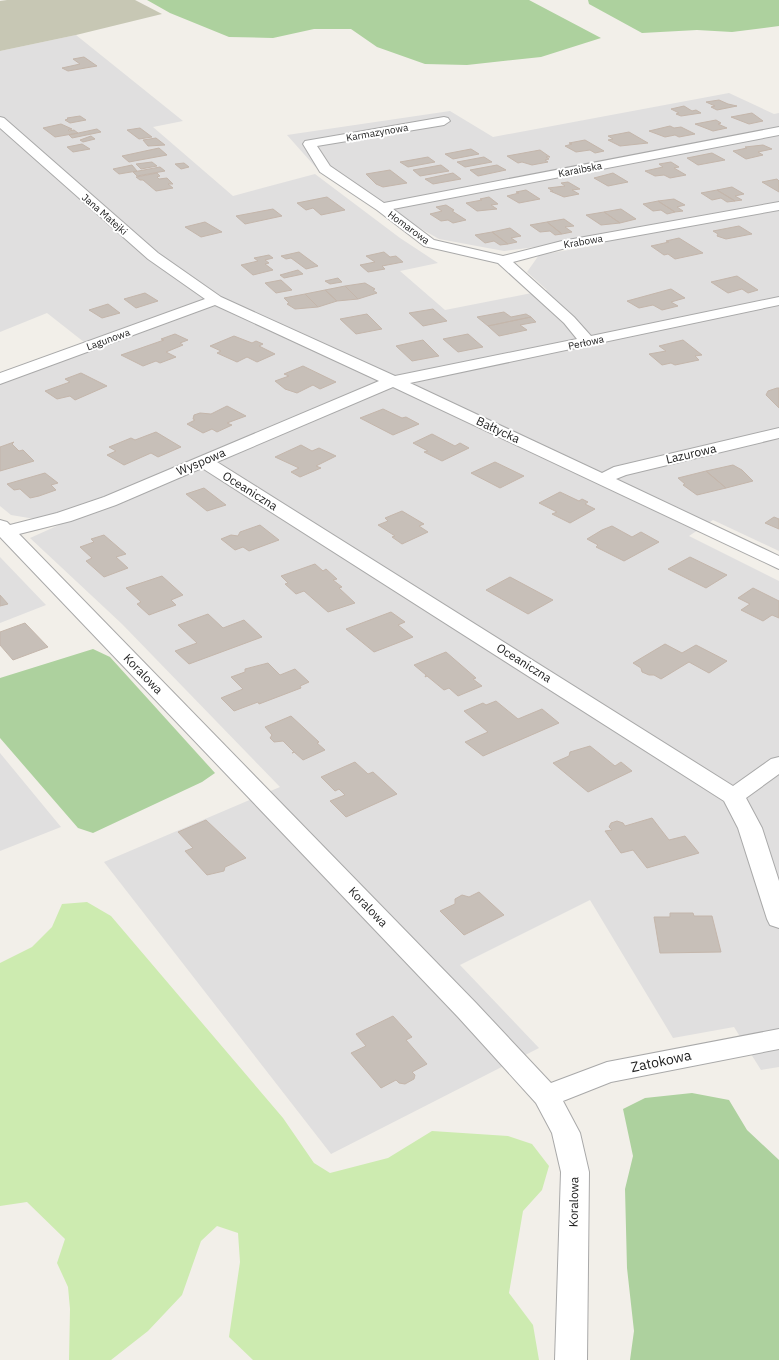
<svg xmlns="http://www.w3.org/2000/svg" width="779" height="1360" font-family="'IBM Plex Sans',sans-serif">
  <rect width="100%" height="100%" fill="#f2efe9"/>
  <path fill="#e0dfdf" d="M76,35L183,121L153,127L233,196L315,174L400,238L438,263L400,271L445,310L547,290L527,272L539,255L604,244L597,239L504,251L439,239L319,171L287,135L450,111L493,137L729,93L774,114L779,113V551L713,520L689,536L779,581V1067L761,1070L734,1027L673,1038L590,900L460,965L539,1048L331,1154L104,862L280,787L122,624L30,538L108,503L35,519L11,515L0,506V379L89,346L47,313L0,332V51Z
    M0,557L46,605L0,623Z
    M0,753L61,827L0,851Z"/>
  <path fill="#c7c7b4" d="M7,0H135L162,14L76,35L0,51V1Z"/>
  <path fill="#cdebb0" d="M87,902L111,916L283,1118L314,1163L330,1173L388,1158L432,1131L508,1136L532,1144L549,1166L542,1190L523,1211L509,1293L533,1325L539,1360H253L229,1337L240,1262L238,1233L217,1226L201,1241L182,1295L148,1331L111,1360H69L70,1309L68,1287L57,1263L65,1239L27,1202L0,1206V963L32,947L52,927L62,904Z"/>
  <path fill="#add19e" d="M147,0H529L601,38L541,57L467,65L425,64L377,47L351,29H314L273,38L229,37L170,13Z
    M588,0H779V26L732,32L697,30L642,33L589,4Z
    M93,649L110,657L215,773L202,782L93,833L78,828L0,738V678Z
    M692,1093L729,1100L747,1130L779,1160V1360H630L634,1331L627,1268L625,1189L633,1156L623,1109L645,1098Z"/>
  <path fill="#c7bfb8" stroke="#c4b6ab" d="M84,57L97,66L68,71L62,68L80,64L73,59Z
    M719,100L728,104L737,106L717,110L711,107L715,106L706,102Z
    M684,106L692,111L696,110L701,113L681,116L676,114L679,113L671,109Z
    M752,113L763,121L749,124L731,117Z
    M80,116L86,120L70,123L65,120L68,119L67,118Z
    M716,120L721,123L718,124L727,128L713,131L695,124Z
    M61,124L72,129L68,130L69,131L74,130L78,133L55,137L43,128Z
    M670,126L674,128L681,127L695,134L679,137L675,135L665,137L649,131Z
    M140,128L152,137L139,139L127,130Z
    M97,129L101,132L72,138L69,135Z
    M629,132L648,143L620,146L608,140L613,139L608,136Z
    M91,136L95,139L83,142L80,140Z
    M156,138L165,145L148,146L143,140Z
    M585,140L604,151L595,153L590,150L576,152L565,146L572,144L569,143Z
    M82,144L90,149L73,152L67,147Z
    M763,145L772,149L758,152L763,155L746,159L733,151L747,148L745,147Z
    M159,148L167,155L129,162L122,156Z
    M471,149L479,154L453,159L445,154Z
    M540,150L550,157H546L549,159L545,160L548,162L532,165L522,162L518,163L507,156Z
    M712,153L725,160L698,165L687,158Z
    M428,157L435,162L408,167L400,162Z
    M484,157L492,162L465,167L457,162Z
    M152,162L157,166L141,169L136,164Z
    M671,162L679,167L674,168L686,175L670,178L664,175L655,176L645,171L663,167L659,164Z
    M184,163L189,167L181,169L175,164Z
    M132,165L137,171L119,174L113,169Z
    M441,165L449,171L420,176L413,170Z
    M497,165L506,170L478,176L470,170Z
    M160,167L165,171L137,176L133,172Z
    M390,170L407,183L383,187L376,184L366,174Z
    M157,173L160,176L157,177L159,179L167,178L173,184H168L173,188L156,191L143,180H140L136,177Z
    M453,173L461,179L433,184L425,179Z
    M613,173L628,182L608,186L594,178Z
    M777,179L779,181V192L762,182Z
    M568,182L580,189L572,190L579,194L564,197L550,191H553L548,188L565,186L561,183Z
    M732,187L744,194L735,196L742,200L735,201L717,190Z
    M526,190L540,199L519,203L507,196L519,193L516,192Z
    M717,190L735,201L727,202L721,198L712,200L701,193Z
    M327,197L345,210L321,215L313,208L306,210L297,203Z
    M489,197L498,204L491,205L497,209L477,211L466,203L482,200L480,199Z
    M674,199L685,205L677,207L683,211L675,212L658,201Z
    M658,201L675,212L667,214L661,210L653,211L643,204Z
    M446,205L454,210L452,211L466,220L453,223L448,220L441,221L430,214L442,211L436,207Z
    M273,209L282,216L245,224L236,216Z
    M621,209L636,219L620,223L604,212Z
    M604,212L620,223L601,225L586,215Z
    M564,219L574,226L565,227L572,232L562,234L547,222Z
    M205,222L222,232L201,237L185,227Z
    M547,222L562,234L555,235L550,231L540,232L530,225Z
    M739,226L752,234L726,239L717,236L718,234L713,231Z
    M510,228L521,236L511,238L517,242L508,244L492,232Z
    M492,232L508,244L500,245L494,241L485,243L475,235Z
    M679,238L703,253L675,259L668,254L664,255L651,246L669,242L666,241Z
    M299,252L307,258L318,266L306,269L291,258L286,259L281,256Z
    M384,252L390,257L396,256L403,262L382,266L385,269L368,272L360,265L375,262L366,256Z
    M269,255L273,258L265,260L269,263L265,264L273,270L253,275L241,265L258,261L254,258Z
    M298,270L303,274L284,278L280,275Z
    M737,276L758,290L748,293L742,289L728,293L711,282Z
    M338,278L342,282L330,284L325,281Z
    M281,280L292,290L276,293L265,283Z
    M365,283L375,289L373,290L377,293L358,299L345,286Z
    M345,286L358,299L337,301L325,290Z
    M671,289L685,298L671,302L678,306L662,310L653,305L639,308L627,301Z
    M325,290L337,301L318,307L305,294Z
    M145,293L158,301L136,308L124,299Z
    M305,294L318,307L295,309L287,304L289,303L284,298Z
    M108,304L120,313L102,318L89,310Z
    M433,309L447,321L423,326L409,313Z
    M504,312L511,317L526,314L531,317L488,326L477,317Z
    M367,314L382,329L356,334L340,319Z
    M531,317L536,322L520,325L527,330L499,336L488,326Z
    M175,334L188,340L180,343L183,345L166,352L176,357L160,363L156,361L143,366L121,355L164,340L161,339Z
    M468,334L483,347L458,352L443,339Z
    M234,336L252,343L256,341L263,344L259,346L275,354L257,362L247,357L237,362L217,353L221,351L210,346Z
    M423,340L439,356L412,361L396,346Z
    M683,340L702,355L695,356L699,360L675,365L671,363L662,365L649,354L666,351L659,346Z
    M303,366L336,382L320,389L313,385L297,393L285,389L275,381L289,376L284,374Z
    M81,373L107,386L75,400L70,396L57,399L45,391L70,382L65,379Z
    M777,388H779V408L766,395L768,391Z
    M227,406L246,416L227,423L232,425L217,432L212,429L203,433L187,424L195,420L193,419L194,415L200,413L211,414Z
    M383,409L402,418L406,417L419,424L393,435L360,418Z
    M156,432L181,447L158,457L151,453L124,465L107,455L116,451L109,447L131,438L135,440Z
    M432,434L455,446L460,443L469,448L442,461L424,452L428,451L413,443Z
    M14,442L12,444L19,451L23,450L34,461L0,471V447Z
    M301,445L312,451L319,448L336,456L316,466L321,468L300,477L291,472L299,468L275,457Z
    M495,462L524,476L500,488L471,473Z
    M733,465L742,470L753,481L726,488L706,471Z
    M706,471L726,488L697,495L683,485L685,484L678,478Z
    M45,473L58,483L51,485L56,490L39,496L30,498L20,489L14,490L7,484Z
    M204,488L226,505L207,511L186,494Z
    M560,492L579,501L582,499L588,502L585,504L595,509L570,523L552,514L557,512L539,503Z
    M402,511L424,524L419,526L428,532L402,544L392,537L395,536L378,525L388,521L385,518Z
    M774,517L779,519V529L765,523Z
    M260,525L279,540L249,551L243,547L235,550L221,539L231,535L238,536L240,532Z
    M612,526L632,537L641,532L659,542L624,561L596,547L598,545L587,539L602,530Z
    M104,535L126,554L116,557L128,568L104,577L86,561L92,558L80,547L94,542L91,539Z
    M690,557L727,575L706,588L668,569Z
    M315,564L323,571L326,569L337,579L333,580L342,587L339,588L355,603L328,612L304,591L296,594L285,584L288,583L281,576Z
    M162,576L183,595L171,600L176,605L149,615L137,604L141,602L126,588Z
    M510,577L553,600L528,614L486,590Z
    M753,588L779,601V618L772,615L763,621L741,610L750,604L738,598Z
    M0,595L8,604L0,606Z
    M391,612L405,622L398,625L413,637L374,652L346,629Z
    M208,614L223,628L244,620L262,637L189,664L175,651L197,643L178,625Z
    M25,623L48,647L13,660L0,645V632Z
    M665,644L682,653L696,645L727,661L709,673L689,662L661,679L654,675H649L642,672L641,668L633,663Z
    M446,652L476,678L473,679L482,686L458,696L449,688L444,690L427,676L425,677L426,675L414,665Z
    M268,663L280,675L295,669L309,682L300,686L301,688L259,704L258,702L234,711L221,698L243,689L231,677L245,672V669Z
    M496,701L518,719L542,709L559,723L483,756L465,742L488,732L464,711L483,703L486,705Z
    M291,716L319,742L317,743L325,750L303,760L294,752L292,753L294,752L283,741L274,742L270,738L272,735L265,727Z
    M590,746L615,766L621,762L632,771L588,792L553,763L569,756L570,752Z
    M355,762L368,774L373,772L397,794L346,817L330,801L345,795L339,789L335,791L321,777Z
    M652,818L669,840L685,836L699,853L647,868L633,850L621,853L605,831L612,830L609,827L611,823L617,821L623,823L625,826Z
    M206,820L246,858L225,867L224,871L207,875L185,851L193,848L178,832Z
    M479,892L504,915L464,935L440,911L455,904V899L462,895L469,897Z
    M670,913H693L694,916H712L721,952L660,953L654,917H670Z
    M393,1016L412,1037L406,1040L427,1064L412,1072L415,1075L414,1079L405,1084L399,1083L396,1080L381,1088L351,1053L366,1046L356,1034Z"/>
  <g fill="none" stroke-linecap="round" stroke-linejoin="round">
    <g stroke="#a9a9a9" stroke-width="2">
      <path id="minor" d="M0,117L4,118L158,253L221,297L395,376L577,339L564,323L498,263L424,246L377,210L320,172L303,144L305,141L444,117L448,118L450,121L444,125L317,146L330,166L384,203L779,127V135L393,209L434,240L503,256L562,241L779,202V210L562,249L513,262L574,317L591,336L779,297V305L410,383L602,473L614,467L779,428V438L626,475L616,479L779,556V569L393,387L217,462L733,786L771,759L779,757V774L746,798L762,828L779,881V928L770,925L767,919L738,828L724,801L202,468L116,505L71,521L19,534L476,1003L551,1083L607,1062L779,1029V1049L611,1082L563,1101L580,1133L589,1172L587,1360H555L561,1172L552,1133L536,1103L458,1017L0,537V520L7,522L10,525L57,513L104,497L379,381L215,305L0,384V373L205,299L148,259L0,128Z"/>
    </g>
    <use href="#minor" fill="#fff" fill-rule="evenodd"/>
  </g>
  <g text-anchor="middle" stroke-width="4" stroke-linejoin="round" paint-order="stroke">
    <g font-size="10" fill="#222" stroke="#fff">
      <text transform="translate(377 132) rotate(-10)" y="4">Karmazynowa</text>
      <text transform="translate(580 169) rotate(-11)" y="4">Karaibska</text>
      <text transform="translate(105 214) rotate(41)" y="4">Jana Matejki</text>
      <text transform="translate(409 227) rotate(36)" y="4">Homarowa</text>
      <text transform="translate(583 241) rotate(-10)" y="4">Krabowa</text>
      <text transform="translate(108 339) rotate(-20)" y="4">Lagunowa</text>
      <text transform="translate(586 342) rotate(-12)" y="4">Perłowa</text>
    </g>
    <g font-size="12" fill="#222" stroke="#fff">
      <text transform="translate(498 430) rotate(25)" y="4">Bałtycka</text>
      <text transform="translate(691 454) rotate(-13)" y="4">Lazurowa</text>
      <text transform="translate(201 462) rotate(-23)" y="4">Wyspowa</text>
      <text transform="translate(250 491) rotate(32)" y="4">Oceaniczna</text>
      <text transform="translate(524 663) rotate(32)" y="4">Oceaniczna</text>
      <text transform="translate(143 674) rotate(46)" y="4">Koralowa</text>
      <text transform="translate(368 907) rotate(46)" y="4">Koralowa</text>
      <text transform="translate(574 1202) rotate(-89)" y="4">Koralowa</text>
    </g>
    <g font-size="14" fill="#222" stroke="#fff">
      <text transform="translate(661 1061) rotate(-12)" y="5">Zatokowa</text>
    </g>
  </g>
</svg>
